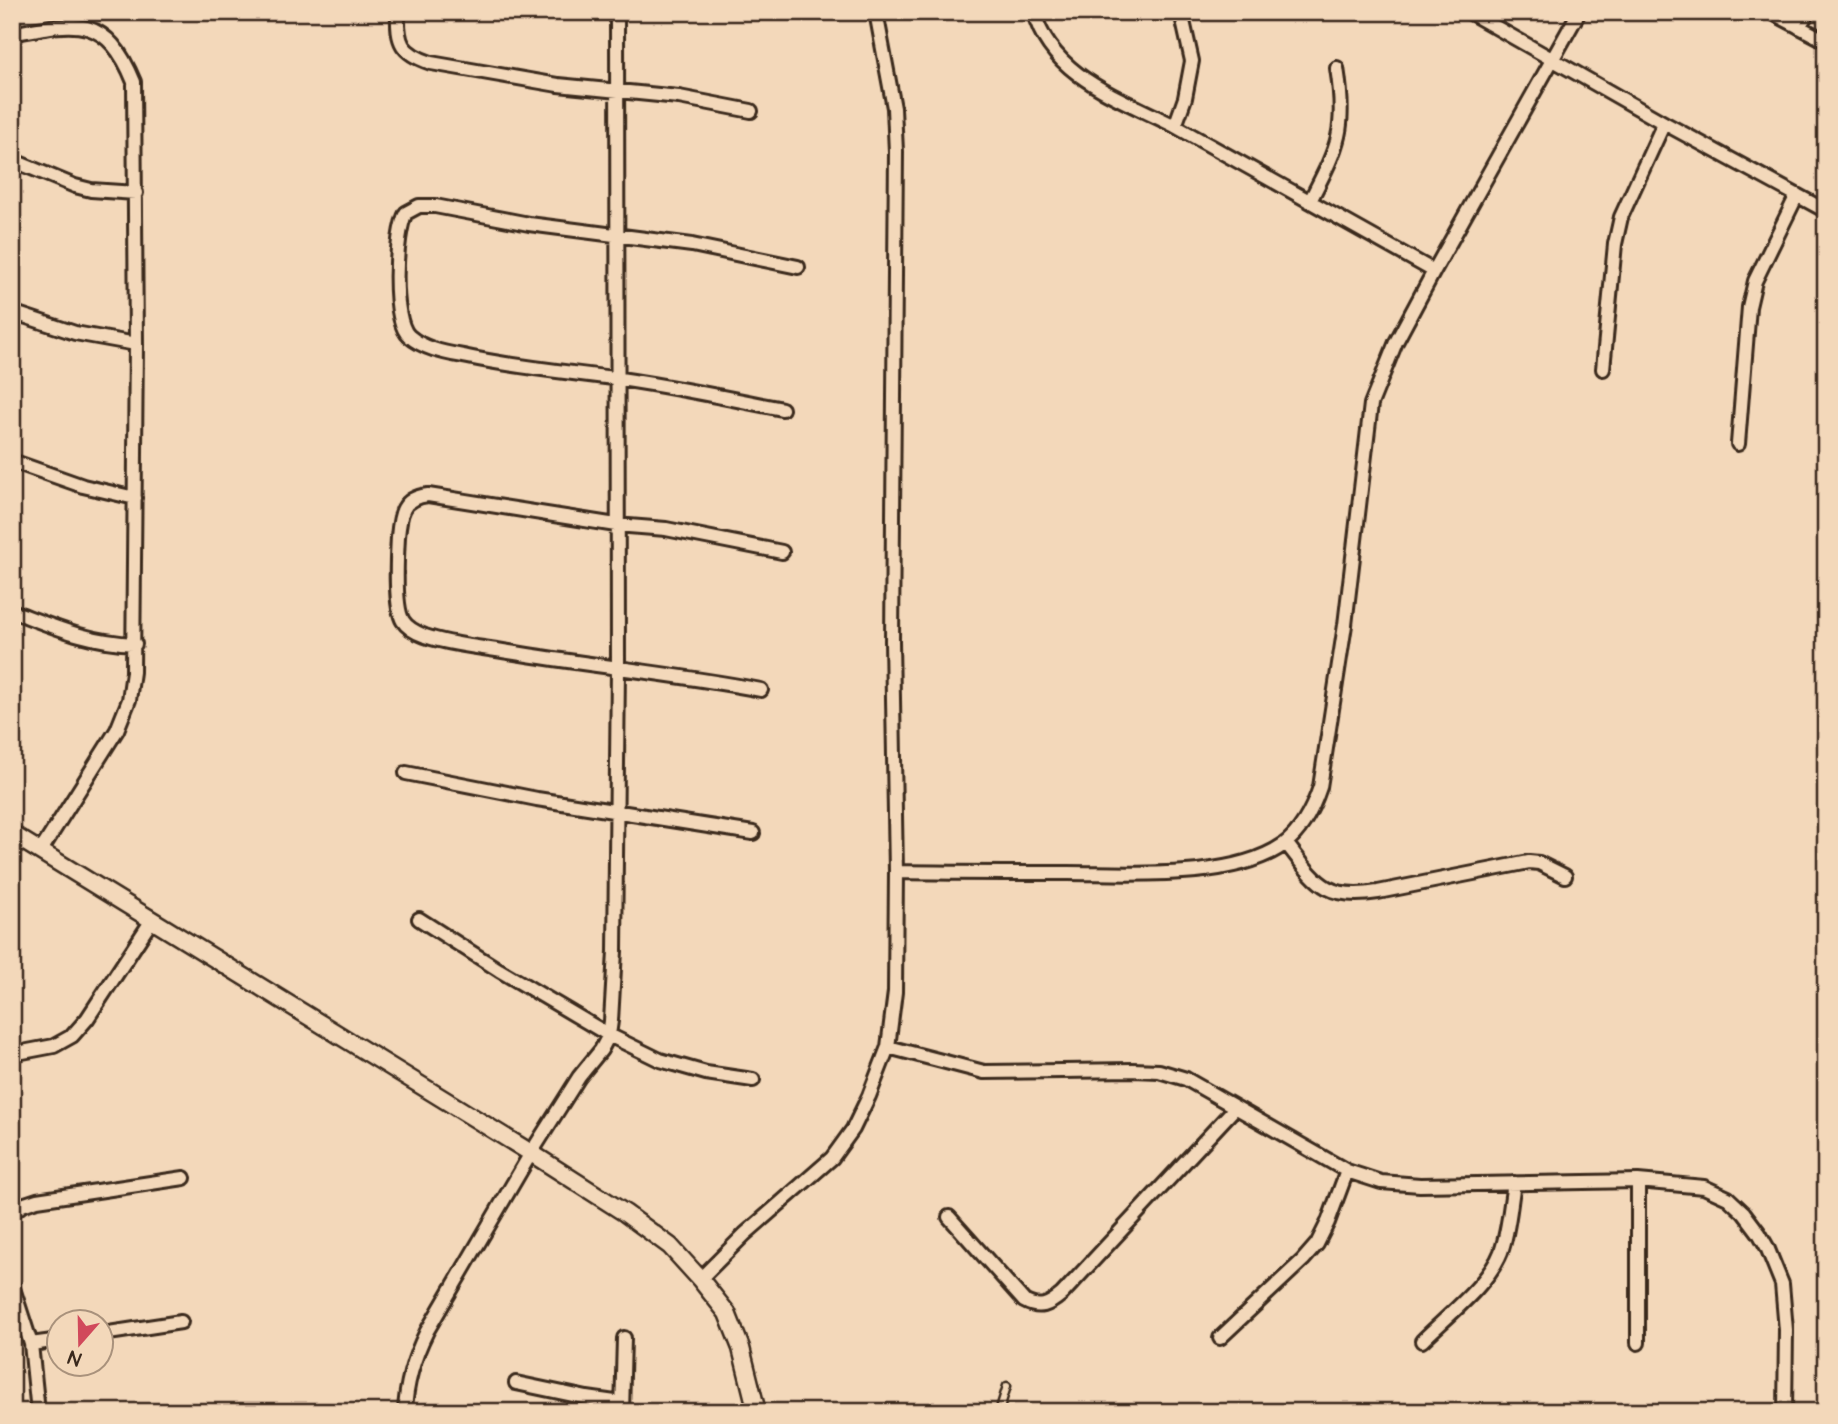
<svg xmlns="http://www.w3.org/2000/svg" width="1838" height="1424" font-family="'Architects Daughter',sans-serif">
  <rect width="100%" height="100%" fill="#f3d8ba"/>
  <filter id="ink" filterUnits="userSpaceOnUse"><feTurbulence type="fractalNoise" baseFrequency=".0143" numOctaves="2"/><feDisplacementMap in="SourceGraphic" scale="14" xChannelSelector="R" yChannelSelector="G"/><feConvolveMatrix kernelMatrix="1 2 1 2 8 2 1 2 1" color-interpolation-filters="sRGB"/></filter>
  <g filter="url(#ink)">
    <g fill="none" stroke-linecap="round" stroke-linejoin="round">
      <g stroke="#3b2a1e" stroke-width="11">
        <path id="service" d="M999,1412L1007,1386"/>
      </g>
      <g stroke="#3b2a1e" stroke-width="18">
        <path id="minor" d="M398,12C397,43 401,53 431,63L558,85L679,97L751,111
          M1034,12C1050,76 1122,99 1175,126
          M1181,12L1192,61L1185,98L1175,126L1434,271
          M1469,12L1664,123L1826,211
          M1771,12L1826,41
          M1799,27L1808,12
          M12,34C74,22 106,13 134,82L136,344L133,672L129,700L117,730L40,852
          M12,160L75,186L91,190L136,193
          M1310,201C1338,146 1347,131 1337,68
          M12,312L75,333L136,344
          M1603,369L1615,244L1621,217L1664,123
          M782,409C728,398 675,387 620,379C569,372 519,368 468,357C448,353 425,350 409,336C391,320 395,232 406,213L419,206H435L529,224L692,245L798,267
          M1738,444L1749,307L1755,281L1797,195
          M12,461L83,486L135,498
          M12,611C55,627 88,642 135,644
          M761,690C677,674 593,666 509,652C481,647 451,645 425,636C417,633 408,629 403,621C394,607 397,555 398,537C400,514 402,498 428,495L616,525L666,529L782,552
          M406,773L537,799L753,833
          M1286,843C1316,881 1324,901 1378,892L1529,862L1539,863L1565,876
          M896,872C953,873 1011,873 1068,873C1129,873 1231,881 1283,845C1302,831 1313,808 1320,787L1345,625L1371,404L1396,342L1434,271L1579,12
          M419,919L499,970L609,1035L660,1060L706,1073L753,1080
          M888,1047L984,1072L1133,1070L1159,1071L1186,1079L1347,1171L1381,1182L1420,1185L1638,1181L1704,1187L1728,1198L1744,1213L1759,1233L1767,1247L1782,1284L1786,1330L1785,1412
          M12,1054L54,1046L72,1036L87,1019L152,920
          M12,1213L22,1205L37,1200L184,1178
          M949,1217L1024,1301C1040,1310 1049,1305 1062,1294L1235,1108
          M700,1279L745,1234L832,1158L853,1129L869,1096L888,1047L895,992L896,872L892,641L896,152L894,108L876,12
          M12,1285L31,1344L38,1412
          M102,1334L181,1322
          M1220,1338L1303,1260L1317,1244L1328,1222L1347,1171
          M1422,1341C1447,1316 1488,1285 1501,1252C1509,1230 1510,1206 1514,1183
          M1638,1343V1181
          M31,1344L60,1340
          M516,1383L587,1398L622,1403
          M405,1412C406,1382 414,1357 427,1331L531,1153L579,1077L601,1050L609,1035L611,1021L615,951L618,669L617,12
          M622,1412L624,1338"/>
      </g>
      <g stroke="#3b2a1e" stroke-width="21">
        <path id="tertiary" d="M12,834L531,1153L625,1213L670,1246L700,1279L727,1313L741,1348L757,1412"/>
      </g>
      <use href="#service" stroke="#f3d8ba" stroke-width="6"/>
      <use href="#minor" stroke="#f3d8ba" stroke-width="12"/>
      <use href="#tertiary" stroke="#f3d8ba" stroke-width="16"/>
    </g>
  </g>
  <rect width="1838" height="1424" fill="none" stroke="#f3d8ba" stroke-width="42"/>
  <rect x="21" y="21" width="1796" height="1382" fill="none" stroke="#3b2a1e" stroke-width="2.5" filter="url(#ink)"/>
  <g transform="translate(80 1343) rotate(200)"><circle r="33" fill="#f3d8ba" stroke="#a9927c" stroke-width="2"/>
  <path d="M0-5L12 26L0 18L-12 26Z" fill="#d1495b"/>
  <text y="-10" font-size="19" font-weight="bold" text-anchor="middle" fill="#3b2a1e">N</text>
  </g>
</svg>
